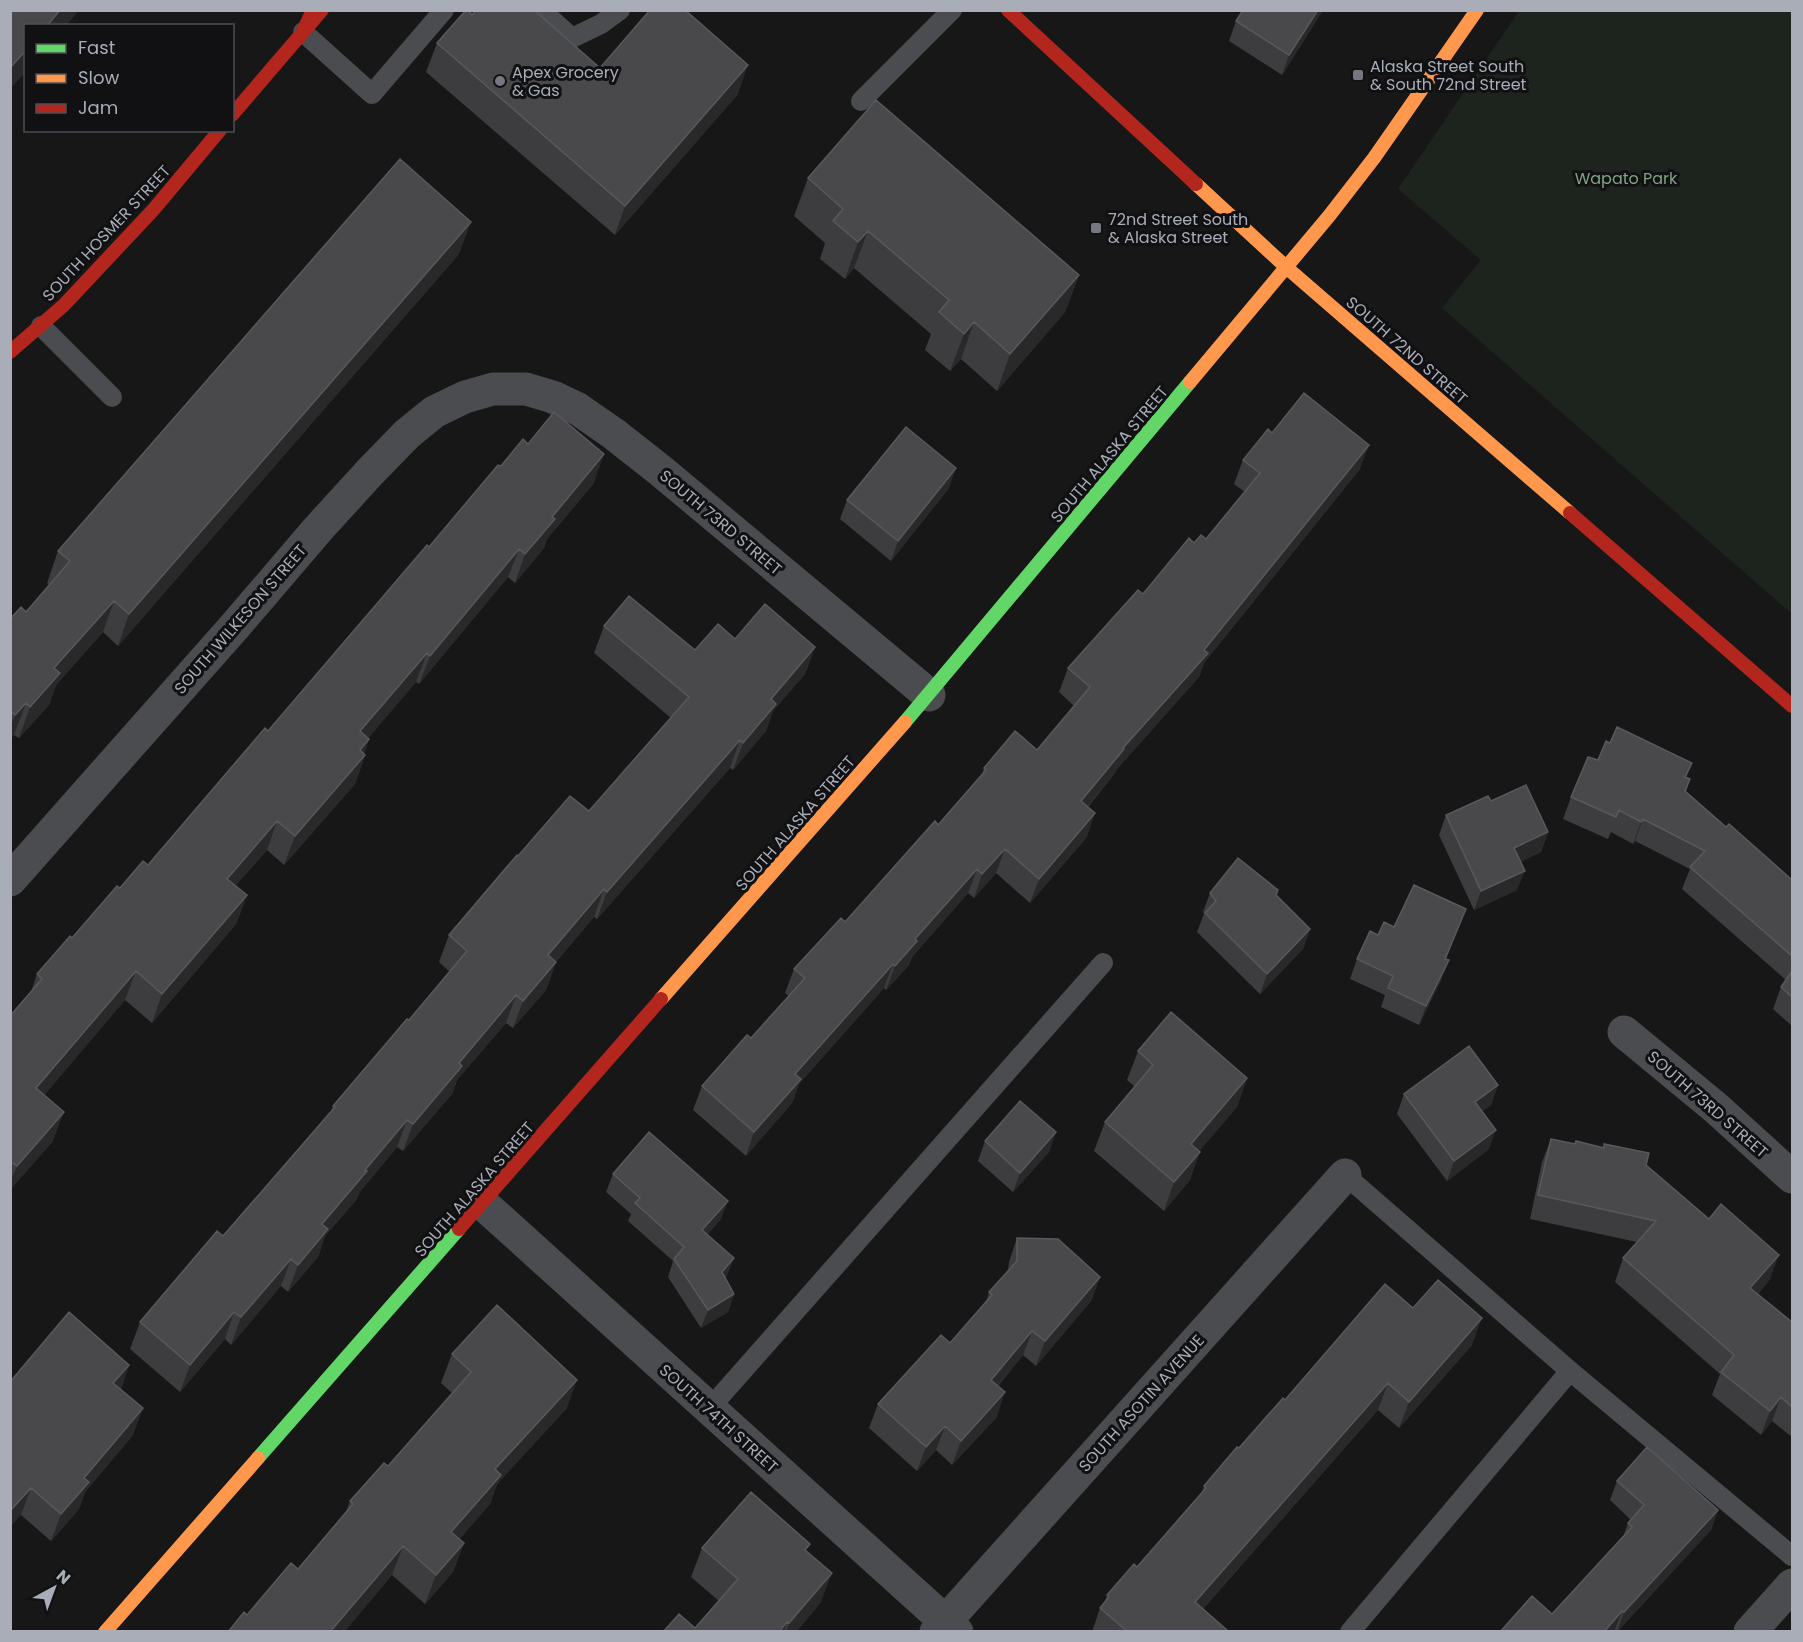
<svg xmlns="http://www.w3.org/2000/svg" width="1803" height="1642" font-family="Poppins,sans-serif">
  <rect width="100%" height="100%" fill="#171717"/>
  <path fill="#1d241e" d="M1519,11H1792V614L1442,308L1481,260L1398,189Z"/>
  <g fill="none" stroke-linecap="round" stroke-linejoin="round">
    <path stroke="#4b4c50" stroke-width="20" d="M541,10L572,38L601,24L620,10
      M303,32L372,94L444,10
      M861,101L952,10
      M41,326L112,397
      M1345,1175L1570,1371L1792,1556
      M709,1409L1103,963
      M1350,1632L1570,1371"/>
    <path stroke="#4b4c50" stroke-width="33" d="M10,880L235,626L318,529L370,472L407,434L434,412L465,397L493,389H526L553,397L578,409L614,434L661,471L929,695
      M1624,1032L1716,1108L1792,1177
      M483,1204L957,1632
      M936,1632L1345,1175
      M1750,1632L1792,1585"/>
    <path stroke="#63d668" stroke-width="14" d="M905,722L1190,382
      M258,1458L459,1229"/>
    <path stroke="#ff974d" stroke-width="14" d="M1196,184L1286,267L1570,513
      M1190,382L1329,216L1374,158L1477,10
      M661,999L905,722
      M105,1632L258,1458"/>
    <path stroke="#b3261e" stroke-width="14" d="M1008,10L1196,184
      M303,32L313,10
      M232,115L322,10
      M10,352L64,305L154,209L220,130
      M1570,513L1792,706
      M459,1229L661,999"/>
  </g>
  <path fill="#3d3d3f" d="M1243,10H1323L1282,75L1229,41L1236,21Z
    M472,15L600,68L738,94L615,235L426,72L437,43Z
    M808,178L1079,275L1065,312L997,391L961,359L950,371L925,350L931,334L854,268L845,279L820,259L825,243L794,216Z
    M459,254L118,646L103,632L56,685L49,705L19,738L14,735L10,739V619L26,612L49,585L47,583L58,551Z
    M1272,433L1360,469L1204,663L1199,677L1117,769L1115,773L1088,807L1087,837L1030,903L996,873L974,898L968,893L912,957L909,965L886,990L884,988L799,1084L792,1103L746,1156L693,1110L702,1086L751,1038L789,996L785,993L794,969L845,922L938,825L982,774L984,768L1037,750L1074,706L1059,692L1068,668L1194,543L1206,539L1245,492L1234,484L1243,460Z
    M528,444L594,483L547,539L544,548L515,583L508,577L419,684L416,682L368,738L369,739L364,754L365,755L355,784L284,865L267,850L235,886L247,895L236,924L152,1023L125,1000L44,1095L53,1141L10,1190V1016L31,992L37,974L120,888L148,865L268,731L501,466Z
    M949,488L891,561L840,519L847,500Z
    M604,626L695,650L735,639L815,647L805,674L773,711L766,731L733,770L730,768L597,919L594,917L556,962L546,990L513,1028L506,1023L457,1080L452,1094L403,1151L397,1147L359,1193L357,1199L325,1236L318,1257L288,1292L281,1286L231,1345L225,1339L180,1392L130,1349L140,1322L223,1236L331,1112L333,1106L409,1020L450,972L439,962L449,935L518,856L589,811L671,718L594,653Z
    M1610,743L1692,763L1686,778L1690,779L1686,792L1726,827L1792,880V1026L1773,1009L1781,987L1786,980L1682,889L1690,869L1635,841L1633,844L1611,832L1608,839L1563,819L1571,797Z
    M1446,815L1548,832L1541,852L1520,862L1517,890L1474,910L1439,835Z
    M1210,893L1276,895L1310,929L1303,949L1260,994L1197,932L1204,914L1203,912Z
    M1466,909L1446,959L1441,980L1419,1025L1381,1007L1385,995L1350,979L1357,959L1378,935L1394,927Z
    M1138,1051L1247,1078L1237,1107L1199,1151L1190,1180L1164,1211L1094,1151L1105,1122L1135,1087L1127,1080Z
    M1498,1085L1491,1105L1482,1111L1489,1149L1447,1181L1397,1114L1404,1094Z
    M1056,1132L1049,1152L1013,1192L978,1161L985,1141Z
    M1551,1139L1575,1144L1603,1148L1604,1144L1646,1165L1770,1279L1758,1294L1792,1322V1437L1772,1421L1761,1435L1712,1395L1720,1374L1615,1282L1623,1258L1637,1242L1530,1219L1542,1162Z
    M613,1174L721,1219L707,1235L727,1276L725,1279L734,1294L728,1312L701,1328L668,1277L673,1261L628,1221L631,1214L606,1192Z
    M1017,1238L1100,1277L1091,1301L1036,1366L1023,1355L998,1386L997,1417L952,1465L936,1450L917,1471L869,1428L878,1404L950,1343L986,1302L989,1292L1008,1271L1009,1262Z
    M1413,1308L1472,1345L1399,1428L1378,1410L1203,1609L1227,1630L1226,1632H1092L1100,1608L1104,1604L1107,1595L1137,1567L1201,1494L1204,1486L1285,1400Z
    M452,1354L567,1408L497,1484L490,1504L459,1539L464,1543L453,1572L425,1604L392,1575L344,1632H228L298,1569L346,1512L350,1501L388,1466L452,1393L441,1383Z
    M129,1365L121,1389L133,1435L85,1492L79,1509L51,1541L21,1515L10,1382Z
    M1617,1481L1718,1510L1711,1530L1617,1632L1615,1631L1614,1632H1500L1552,1614L1623,1537L1628,1523L1631,1520L1610,1500Z
    M702,1548L807,1552L821,1602L796,1632H663L695,1628L719,1601L691,1577Z"/>
  <path fill="#29292a" d="M60,10H79L66,26H47Z
    M1318,10H1323L1282,75L1289,55Z
    M26,50V72L10,89V68Z
    M748,65L738,94L615,235L625,206Z
    M471,222L459,254L118,646L129,614Z
    M868,231L854,268L845,279L858,242Z
    M1079,275L1065,312L997,391L1010,354Z
    M974,322L961,359L950,371L964,334Z
    M1369,445L1360,469L1204,663L1199,677L1117,769L1115,773L1072,825L1081,801L1123,748L1204,650Z
    M604,454L594,483L547,539L544,548L515,583L525,554L552,517Z
    M956,468L949,488L891,561L898,541Z
    M519,549L508,577L419,684L430,656Z
    M114,601L103,632L56,685L49,705L19,738L30,707L54,668Z
    M815,647L805,674L773,711L766,731L733,770L743,743L771,699Z
    M427,653L416,682L350,760L360,731Z
    M26,703L14,735L10,739V728L15,715Z
    M369,739L362,759L365,755L355,784L284,865L295,836L360,750Z
    M740,740L730,768L597,919L607,892Z
    M1095,813L1087,837L1030,903L1039,879Z
    M1643,819L1635,841L1633,844L1641,822Z
    M277,821L267,850L216,908L227,879Z
    M1548,832L1541,852L1507,868L1514,848Z
    M1005,849L996,873L974,898L982,874Z
    M977,869L968,893L912,957L909,965L886,990L895,966L915,939Z
    M1525,871L1517,890L1474,910L1481,891Z
    M604,889L594,917L538,983L548,955Z
    M247,895L236,924L152,1023L162,994Z
    M1310,929L1303,949L1260,994L1267,974Z
    M1449,960L1441,980L1419,1025L1426,1006Z
    M556,962L546,990L513,1028L523,1001Z
    M893,964L884,988L799,1084L792,1103L746,1156L754,1132L795,1074Z
    M136,971L125,1000L26,1117L36,1088Z
    M516,995L506,1023L457,1080L452,1094L403,1151L413,1124L459,1063Z
    M1247,1078L1237,1107L1181,1173L1191,1144Z
    M1498,1085L1491,1105L1468,1122L1475,1102Z
    M64,1112L53,1141L10,1190V1183L17,1166Z
    M407,1120L397,1147L359,1193L357,1199L325,1236L318,1257L288,1292L298,1265L322,1224Z
    M1496,1130L1489,1149L1447,1181L1454,1161Z
    M1056,1132L1049,1152L1013,1192L1020,1173Z
    M1200,1152L1190,1180L1164,1211L1174,1182Z
    M728,1201L721,1219L695,1248L702,1230Z
    M1779,1255L1770,1279L1742,1312L1750,1288Z
    M734,1258L727,1276L715,1290L722,1272Z
    M291,1259L281,1286L231,1345L241,1317Z
    M1100,1277L1091,1301L1036,1366L1045,1341Z
    M734,1294L728,1312L701,1328L708,1310Z
    M234,1312L225,1339L180,1392L190,1365Z
    M1482,1318L1472,1345L1399,1428L1409,1402Z
    M1032,1331L1023,1355L982,1404L991,1380Z
    M129,1365L120,1392L113,1383Z
    M577,1380L567,1408L497,1484L490,1504L441,1561L451,1532L495,1469Z
    M1388,1383L1378,1410L1185,1629L1195,1602Z
    M1005,1392L997,1417L952,1465L961,1441Z
    M1781,1397L1772,1421L1761,1435L1770,1411Z
    M143,1408L133,1435L85,1492L79,1509L51,1541L61,1514L84,1478Z
    M945,1426L936,1450L917,1471L926,1447Z
    M31,1488L21,1515L10,1527V1511Z
    M1718,1510L1711,1530L1617,1632L1624,1612Z
    M464,1543L453,1572L425,1604L436,1575Z
    M403,1546L392,1575L344,1632H330Z
    M832,1573L821,1602L796,1632H786L789,1623Z
    M1622,1611L1614,1632H1604Z
    M787,1622L784,1632H779Z"/>
  <path fill="#49494c" stroke="#58595d" stroke-width="1.5" d="M10,10H60L47,26H26V50L10,68Z
    M466,10H468L472,15L476,10H534L600,68L650,10H685L748,65L625,206L437,43Z
    M1243,10H1318L1289,55L1236,21Z
    M876,100L1079,275L1010,354L974,322L964,334L939,312L949,300L868,231L858,242L833,221L843,209L808,178Z
    M400,159L471,222L129,614L114,601L54,668L60,673L30,707L26,703L15,715L10,711V619L21,607L26,612L70,561L58,551Z
    M1304,393L1369,445L1204,650L1208,653L1123,748L1124,749L1081,801L1095,813L1039,879L1005,849L982,874L977,869L915,939L917,941L895,966L893,964L795,1074L801,1079L754,1132L702,1086L747,1035L751,1038L805,978L794,969L841,918L845,922L935,821L938,825L986,770L984,768L1015,731L1037,750L1090,687L1068,668L1138,590L1143,594L1189,538L1194,543L1201,535L1206,539L1260,473L1243,460L1268,429L1272,433Z
    M554,412L604,454L552,517L555,519L525,554L519,549L430,656L427,653L360,731L369,739L360,750L365,755L295,836L277,821L227,879L247,895L162,994L136,971L36,1088L64,1112L17,1166L10,1161V1016L42,979L37,974L70,936L72,938L117,886L120,888L143,861L148,865L265,728L268,731L427,545L429,547L498,465L501,466L523,439L528,444Z
    M906,427L956,468L898,541L847,500Z
    M629,596L695,650L718,624L735,639L765,604L815,647L771,699L776,704L743,743L740,740L607,892L604,889L548,955L556,962L523,1001L516,995L459,1063L462,1066L413,1124L407,1120L365,1170L367,1171L322,1224L328,1229L298,1265L291,1259L241,1317L234,1312L190,1365L140,1322L217,1231L223,1236L335,1107L333,1106L407,1019L409,1020L467,951L449,935L517,855L518,856L570,796L589,811L689,697L604,626Z
    M1617,727L1692,763L1685,777L1690,779L1685,791L1726,827L1729,824L1792,880V956L1690,867L1705,851L1643,819L1641,822L1619,810L1616,817L1571,797L1588,757L1598,760L1606,741L1610,743Z
    M1526,785L1548,832L1514,848L1525,871L1481,891L1446,815L1488,796L1491,801Z
    M1238,858L1278,890L1276,895L1310,929L1267,974L1205,913L1216,901L1210,893Z
    M1414,885L1466,909L1445,959L1449,960L1426,1006L1388,988L1393,976L1357,959L1370,931L1378,935L1384,922L1394,927Z
    M1792,971V997L1781,987Z
    M1171,1012L1247,1078L1191,1144L1200,1152L1174,1182L1105,1122L1153,1065L1138,1051Z
    M1469,1046L1498,1085L1475,1102L1496,1130L1454,1161L1404,1094Z
    M1020,1101L1056,1132L1020,1173L985,1141Z
    M649,1132L728,1201L702,1230L734,1258L722,1272L734,1294L708,1310L674,1259L684,1247L635,1203L640,1198L613,1174Z
    M1551,1139L1575,1144L1576,1141L1604,1148V1144L1649,1153L1646,1165L1709,1219L1721,1204L1779,1255L1750,1288L1792,1322V1407L1781,1397L1770,1411L1721,1372L1734,1355L1623,1258L1656,1221L1538,1195Z
    M1017,1238L1058,1239L1100,1277L1045,1341L1032,1331L991,1380L1005,1392L961,1441L945,1426L926,1447L878,1404L941,1335L950,1343L992,1295L989,1292L1017,1261Z
    M1438,1280L1482,1318L1409,1402L1388,1383L1195,1602L1227,1630L1225,1632H1128L1100,1608L1109,1597L1107,1595L1134,1564L1137,1567L1206,1488L1204,1486L1237,1447L1239,1448L1283,1398L1285,1400L1385,1284L1413,1308Z
    M497,1305L577,1380L495,1469L501,1475L451,1532L464,1543L436,1575L403,1546L330,1632H228L244,1612L247,1615L291,1563L298,1569L353,1504L350,1501L384,1463L388,1466L471,1372L452,1354Z
    M69,1312L129,1365L113,1383L143,1408L84,1478L89,1482L61,1514L31,1488L10,1511V1382Z
    M1647,1447L1718,1510L1624,1612L1622,1611L1604,1632H1500L1532,1596L1552,1614L1632,1527L1628,1523L1644,1505L1617,1481Z
    M751,1492L810,1544L805,1550L832,1573L789,1623L787,1622L779,1632H663L679,1614L695,1628L738,1579L702,1548Z"/>
  <g fill="#757880" stroke="#111113" stroke-width="2">
    <rect x="1352" y="69" width="12" height="12" rx="3"/>
    <circle cx="500" cy="81" r="6"/>
    <rect x="1090" y="222" width="12" height="12" rx="3"/>
  </g>
  <g text-anchor="middle" stroke-width="6" stroke-linejoin="round" paint-order="stroke">
    <g font-size="16" fill="#a8adb8" stroke="#111113" text-anchor="start">
      <text x="1370" y="72">Alaska Street South<tspan x="1370" dy="18">&amp; South 72nd Street</tspan></text>
      <text x="512" y="78">Apex Grocery<tspan x="512" dy="18">&amp; Gas</tspan></text>
      <text x="1108" y="225">72nd Street South<tspan x="1108" dy="18">&amp; Alaska Street</tspan></text>
    </g>
    <g font-size="16" fill="#7fa381" stroke="#111113">
      <text x="1626" y="184">Wapato Park</text>
    </g>
    <g font-size="16" fill="#a8adb8" stroke="#111113">
      <text transform="translate(106 233) rotate(-47)" y="6">SOUTH HOSMER STREET</text>
      <text transform="translate(1407 350) rotate(41)" y="6">SOUTH 72ND STREET</text>
      <text transform="translate(1109 454) rotate(-50)" y="6">SOUTH ALASKA STREET</text>
      <text transform="translate(721 522) rotate(40)" y="6">SOUTH 73RD STREET</text>
      <text transform="translate(240 619) rotate(-49)" y="6">SOUTH WILKESON STREET</text>
      <text transform="translate(795 823) rotate(-49)" y="6">SOUTH ALASKA STREET</text>
      <text transform="translate(1708 1104) rotate(41)" y="6">SOUTH 73RD STREET</text>
      <text transform="translate(474 1189) rotate(-49)" y="6">SOUTH ALASKA STREET</text>
      <text transform="translate(1141 1403) rotate(-48)" y="6">SOUTH ASOTIN AVENUE</text>
      <text transform="translate(719 1418) rotate(42)" y="6">SOUTH 74TH STREET</text>
    </g>
  </g>
  <rect width="1803" height="1642" fill="none" stroke="#a8adb8" stroke-width="24"/>
  <rect x="24" y="24" width="210" height="108" fill="#111113" stroke="#4d4f55" stroke-width="1.5"/>
  <rect x="36" y="44" width="30" height="9" fill="#63d668" stroke="#4d4f55" stroke-width="1.5"/>
  <text x="78" y="54" font-size="18" fill="#a8adb8">Fast</text>
  <rect x="36" y="74" width="30" height="9" fill="#ff974d" stroke="#4d4f55" stroke-width="1.5"/>
  <text x="78" y="84" font-size="18" fill="#a8adb8">Slow</text>
  <rect x="36" y="104" width="30" height="9" fill="#b3261e" stroke="#4d4f55" stroke-width="1.5"/>
  <text x="78" y="114" font-size="18" fill="#a8adb8">Jam</text>
  <g transform="translate(54 1588) rotate(41)" stroke="#111113" stroke-width="4.5" paint-order="stroke">
  <path d="M0-4.5L10 22L0 15L-10 22Z" fill="#a8adb8"/>
  <text y="-9" font-size="16" font-weight="bold" text-anchor="middle" fill="#a8adb8">N</text>
  </g>
</svg>
